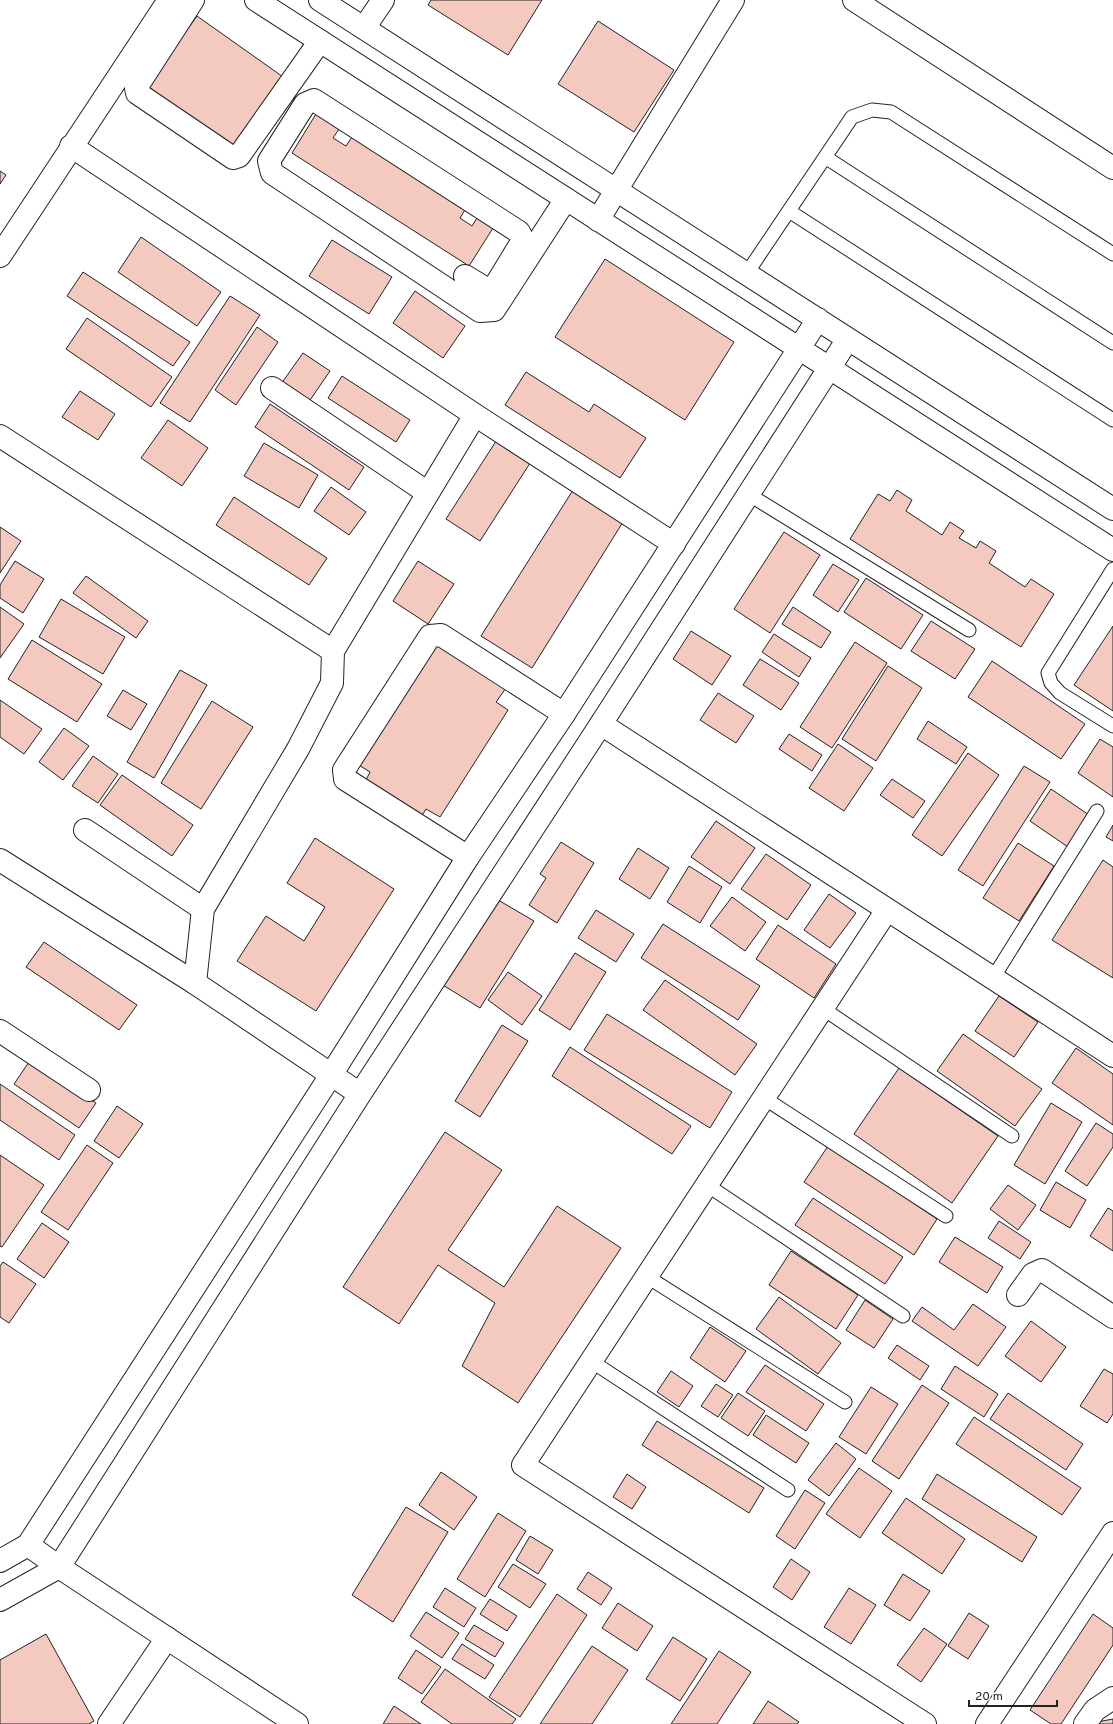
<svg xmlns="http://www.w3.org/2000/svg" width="1113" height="1724" font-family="Overpass,sans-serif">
  <rect width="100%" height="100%" fill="#fff"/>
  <path fill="#f3c9c0" stroke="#222" d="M431,0H542L508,55L428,5Z
    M197,16L286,79L237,150L147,86Z
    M598,21L674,70L634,132L558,84Z
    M316,114L339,129L333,138L346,146L352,137L465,210L460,218L472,226L477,218L493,228L469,266L292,153Z
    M0,171L6,175L0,184Z
    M141,237L221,292L197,326L118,272Z
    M332,240L392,277L369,314L309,276Z
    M605,259L734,342L685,420L555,337Z
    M83,272L190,342L173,366L67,296Z
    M415,291L465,326L443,358L393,323Z
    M230,296L260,315L190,422L160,403Z
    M87,318L172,377L151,407L66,349Z
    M257,327L278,342L236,405L215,390Z
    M303,353L330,371L308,403L281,384Z
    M526,372L589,412L594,404L646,438L620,478L505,405Z
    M342,376L410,420L396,442L328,398Z
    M80,391L115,414L98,440L62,417Z
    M270,404L364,467L349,490L255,427Z
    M168,420L208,448L182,486L141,458Z
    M500,435L534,457L480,541L446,519Z
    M264,443L318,475L299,508L244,476Z
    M331,487L366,512L349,535L314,511Z
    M573,490L623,522L532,668L481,636Z
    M897,490L912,500L906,511L942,535L950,522L964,531L959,538L976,548L980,541L996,551L989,563L1025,587L1031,579L1054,594L1021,647L850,539L878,494L890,501Z
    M234,497L327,558L309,585L216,525Z
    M0,527L21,541L0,573Z
    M784,532L820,555L770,633L734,609Z
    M15,561L44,579L23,613L0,598V585Z
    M418,561L454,584L428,624L393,601Z
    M833,564L859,580L838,612L813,595Z
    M86,576L148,621L136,638L73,593Z
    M866,578L923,615L901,649L844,612Z
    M61,599L125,637L103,674L39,637Z
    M0,607L24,624L0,658Z
    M793,607L831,632L821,648L782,624Z
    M931,621L975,649L955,679L911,651Z
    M1113,626V711L1074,685Z
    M691,631L731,656L712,685L673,659Z
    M774,634L811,658L799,677L762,652Z
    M32,640L102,684L77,722L8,679Z
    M434,641L506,688L496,702L508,710L440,817L426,809L418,822L364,784L370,772L354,762Z
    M855,642L887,663L832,748L800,727Z
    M760,659L799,683L781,710L743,685Z
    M992,661L1085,724L1061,759L968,697Z
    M888,666L922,688L876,761L842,739Z
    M180,670L207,685L154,778L127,762Z
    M123,690L147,704L131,730L107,716Z
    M718,693L754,716L736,743L700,720Z
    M0,700L42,729L24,754L0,737Z
    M212,701L253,727L201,809L161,783Z
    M928,721L967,747L956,764L917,739Z
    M64,728L89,746L63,780L39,762Z
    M789,734L822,755L812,771L779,749Z
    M1100,739L1113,747V797L1078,773Z
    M838,744L873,768L844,811L809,788Z
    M968,753L999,775L942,856L912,835Z
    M93,756L118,774L98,803L72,786Z
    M1024,766L1050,782L983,886L958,870Z
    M122,775L193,825L172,856L100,805Z
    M892,779L925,801L913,818L880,795Z
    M1051,789L1089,815L1068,847L1030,821Z
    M716,821L755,848L730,884L691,857Z
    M1113,825V841L1106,837Z
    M315,838L394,889L316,1011L237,961L266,916L304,941L325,907L287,883Z
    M561,842L594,863L557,923L529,905L546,878L540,874Z
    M1018,843L1054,866L1019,921L983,898Z
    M638,848L669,868L650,899L619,879Z
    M766,854L811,885L787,920L741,889Z
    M1103,860L1113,867V978L1052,940Z
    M689,866L722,887L700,923L667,902Z
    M829,894L856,913L830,948L804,930Z
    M493,897L534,921L480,1008L438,982Z
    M732,897L766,922L745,951L710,926Z
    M596,910L634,934L616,962L578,938Z
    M663,924L760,986L738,1020L641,958Z
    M778,925L836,964L814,998L756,959Z
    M44,942L137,1005L119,1030L26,967Z
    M575,953L606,972L570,1030L539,1010Z
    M508,972L542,996L522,1025L488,1000Z
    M665,980L757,1044L735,1075L643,1010Z
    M999,996L1038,1022L1014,1057L975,1031Z
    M607,1014L732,1092L710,1128L584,1050Z
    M502,1025L528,1041L480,1117L455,1101Z
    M963,1034L1042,1089L1015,1126L937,1071Z
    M570,1047L691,1126L672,1154L552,1076Z
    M1076,1048L1113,1074V1125L1052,1083Z
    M31,1059L96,1103L79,1128L14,1084Z
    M899,1068L998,1136L952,1203L854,1134Z
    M0,1084L75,1135L59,1160L0,1120Z
    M1051,1103L1082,1122L1045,1184L1014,1165Z
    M117,1106L143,1124L119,1158L94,1141Z
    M1096,1123L1113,1134V1147L1087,1186L1065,1171Z
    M445,1132L502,1170L448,1250L504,1287L557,1206L621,1248L518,1403L462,1366L495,1303L438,1265L399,1324L343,1287Z
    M87,1145L113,1163L68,1230L41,1212Z
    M828,1146L937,1219L914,1255L804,1182Z
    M0,1155L44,1185L2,1247L0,1246Z
    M1056,1182L1086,1200L1070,1228L1040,1210Z
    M1008,1185L1036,1205L1018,1230L990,1209Z
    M813,1198L903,1257L885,1284L795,1225Z
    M1108,1208L1113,1211V1251L1090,1236Z
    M999,1221L1031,1242L1020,1259L988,1238Z
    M42,1223L69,1242L44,1278L17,1259Z
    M955,1237L1003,1267L987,1293L939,1262Z
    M791,1251L858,1295L836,1329L769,1285Z
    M3,1262L36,1284L9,1323L0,1317V1266Z
    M779,1297L841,1343L818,1374L756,1329Z
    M865,1300L893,1319L874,1348L846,1330Z
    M973,1304L1006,1327L978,1366L912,1321L922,1307L954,1330Z
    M1031,1321L1066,1347L1041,1382L1005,1356Z
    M710,1327L746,1351L725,1382L690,1358Z
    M897,1345L929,1366L920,1380L888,1358Z
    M765,1365L824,1404L806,1431L746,1392Z
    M955,1366L998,1394L984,1417L941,1389Z
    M1104,1369L1113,1374V1414L1107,1423L1080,1406Z
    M671,1371L693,1386L679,1407L657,1392Z
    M716,1384L733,1395L718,1417L701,1406Z
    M922,1385L949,1403L899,1479L872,1461Z
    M871,1387L898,1404L866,1454L839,1437Z
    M738,1393L765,1411L748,1436L721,1418Z
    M1008,1393L1083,1444L1066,1470L990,1419Z
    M766,1415L809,1443L796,1463L753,1435Z
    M974,1417L1081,1488L1062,1515L956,1444Z
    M657,1421L764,1488L749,1513L642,1445Z
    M836,1443L856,1459L829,1496L808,1480Z
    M859,1468L892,1491L860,1538L826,1514Z
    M441,1472L477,1497L454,1530L419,1505Z
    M627,1474L646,1487L632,1509L613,1497Z
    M937,1474L1037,1537L1022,1562L922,1499Z
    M805,1490L825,1503L795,1549L776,1536Z
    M906,1498L965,1539L942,1574L882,1533Z
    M406,1507L448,1532L393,1622L352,1595Z
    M498,1513L526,1531L485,1597L457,1579Z
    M530,1536L553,1550L538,1574L516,1560Z
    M791,1559L810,1572L792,1600L773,1587Z
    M513,1564L546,1584L530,1608L498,1587Z
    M588,1572L612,1588L601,1605L577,1589Z
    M903,1574L930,1591L910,1621L884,1605Z
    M445,1588L476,1608L464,1627L433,1607Z
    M849,1588L876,1605L851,1644L824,1627Z
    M557,1594L587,1615L520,1717L489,1697Z
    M490,1599L517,1616L507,1631L480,1614Z
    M618,1603L653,1626L637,1651L602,1628Z
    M426,1612L459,1633L442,1658L410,1636Z
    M969,1613L989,1626L968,1659L948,1646Z
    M1093,1614L1113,1628V1645L1061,1724H1051L1030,1710Z
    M474,1625L504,1643L495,1657L465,1639Z
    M924,1628L947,1644L921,1682L897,1665Z
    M46,1634L94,1721L89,1724H0V1660Z
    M673,1637L707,1659L680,1701L646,1679Z
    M462,1644L494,1665L485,1679L452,1659Z
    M592,1646L628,1670L592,1724H540Z
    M416,1650L441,1667L422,1694L398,1678Z
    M719,1651L751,1672L717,1724H671Z
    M445,1669L516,1719L512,1724H452L421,1702Z
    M768,1701L799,1722L797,1724H753Z
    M394,1706L421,1724H383Z
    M1113,1719V1724H1096L1097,1722Z"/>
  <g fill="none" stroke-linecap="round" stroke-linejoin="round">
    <g stroke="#222" stroke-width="15">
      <path id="service" d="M825,157L1113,343
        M789,211L1113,420
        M747,273L852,117L872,110L891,112L1113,254
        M748,494L969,630
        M1113,569L1048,673L1051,683L1060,693L1113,726
        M993,978L1097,811
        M822,1008L1012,1136
        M764,1098L946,1216
        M707,1185L903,1316
        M646,1276L845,1402
        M591,1361L788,1490"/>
    </g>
    <g stroke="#222" stroke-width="24">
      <path id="minor" d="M193,0L136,88L137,93L233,158L239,156L320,41
        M854,0L1113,168
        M364,28L383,0
        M71,146L475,415L674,544
        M598,220L733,0
        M0,256L169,0
        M465,276L488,290L495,286L523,240L519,232L314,100L305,104L269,161L272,173L480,311L494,310L566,199
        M272,388L428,493
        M0,436L333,651
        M601,724L1113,1056
        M85,830L203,909
        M468,857L345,779L344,770L430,636L441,635L564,714
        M887,910L523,1465L925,1724
        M195,983L203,909L298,749L332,683L333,651L475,415
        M0,1031L89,1090
        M1018,1295L1033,1274L1042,1270L1113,1317
        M109,1724L167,1638
        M987,1724L1113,1533
        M1085,1724L1095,1710L1113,1698"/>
    </g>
    <g stroke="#222" stroke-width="24">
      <path id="tertiary" d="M256,0L1113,550
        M320,0L1113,509
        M0,860L195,983L360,1094
        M28,1545L59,1567L297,1724
        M0,1561L28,1545L331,1075L468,857L564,714L818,319
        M0,1600L59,1567L360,1094L601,724L848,339"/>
    </g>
    <use href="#service" stroke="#fff" stroke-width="13"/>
    <use href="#minor" stroke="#fff" stroke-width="22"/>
    <use href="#tertiary" stroke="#fff" stroke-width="22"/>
  </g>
  <path d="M969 1700v6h88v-6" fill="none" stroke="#222222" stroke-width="2"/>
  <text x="975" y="1700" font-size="12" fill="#222222" stroke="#ffffff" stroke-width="3" paint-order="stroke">20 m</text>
</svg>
